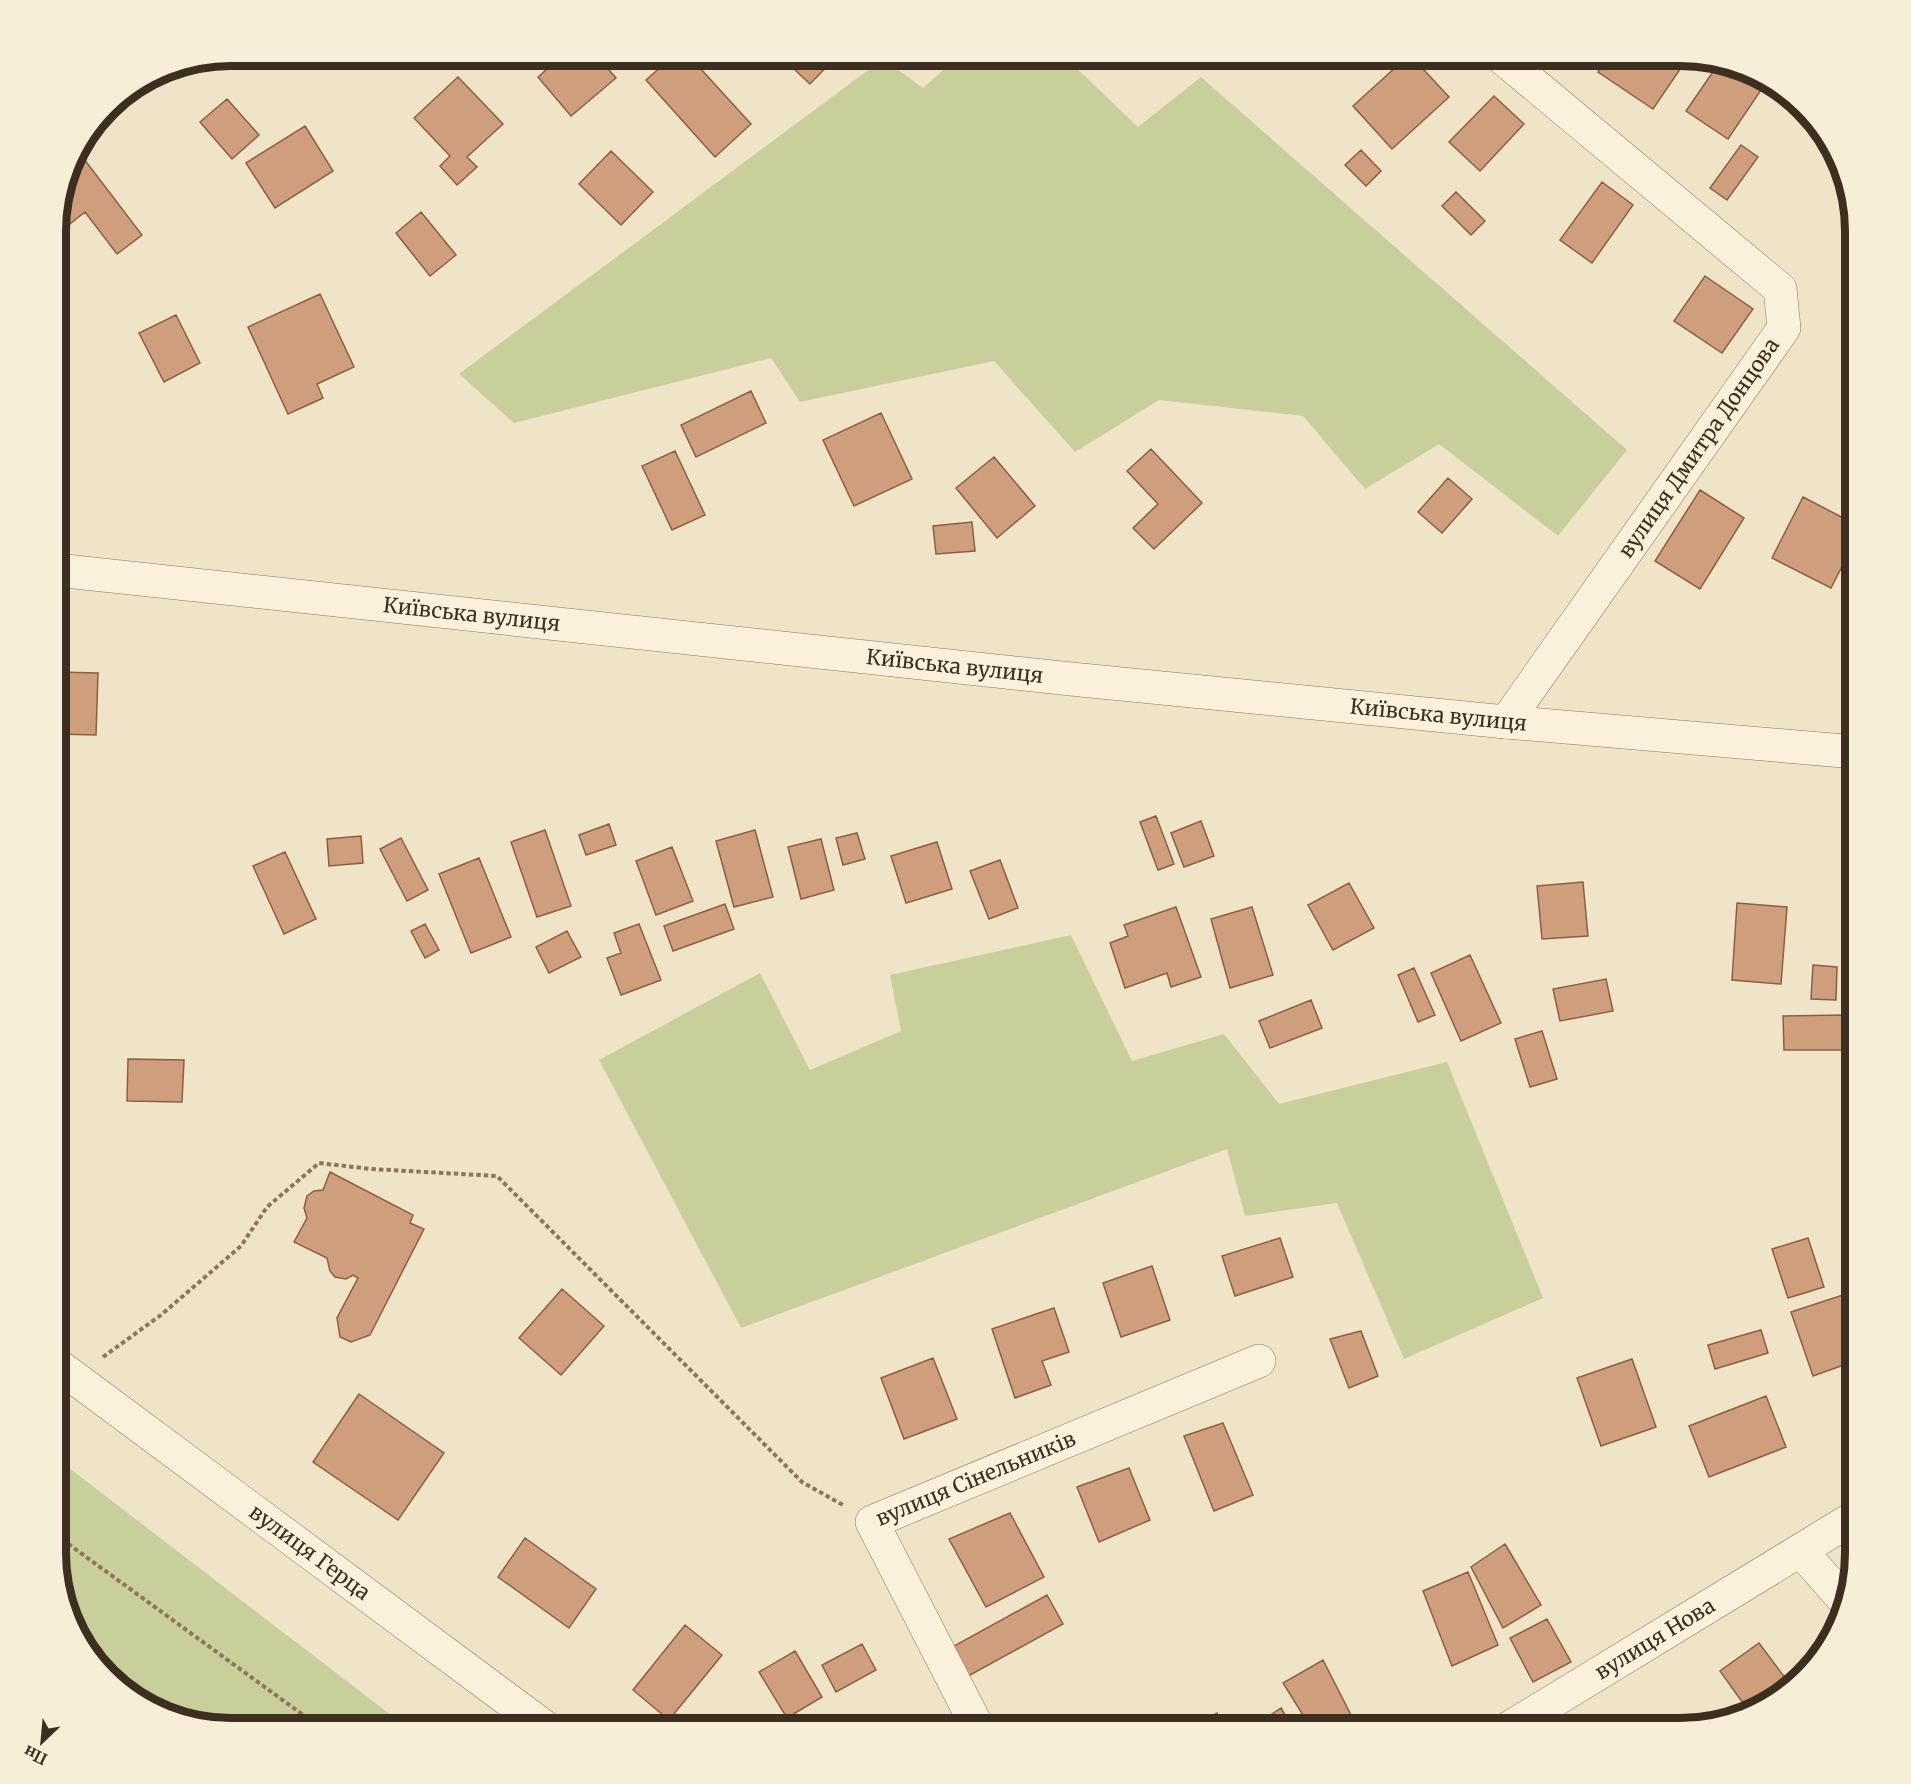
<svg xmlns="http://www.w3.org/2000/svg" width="1911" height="1784" font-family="Merriweather,serif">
  <rect width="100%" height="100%" fill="#f0e4c8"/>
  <path fill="#c9cf9b" d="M959,56H1064L1138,127L1201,77L1627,450L1558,536L1439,444L1365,489L1303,416L1159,400L1075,452L994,361L800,402L771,358L514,423L459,374L883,59L923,88Z
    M1071,935L1132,1061L1224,1034L1279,1104L1447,1062L1543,1298L1404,1359L1337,1203L1245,1216L1227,1149L741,1328L599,1060L760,973L810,1070L901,1031L890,975Z
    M56,1458L408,1728H231L164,1715L107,1677L69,1620L56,1564Z"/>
  <path fill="#cf9f7d" stroke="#8d5f41" stroke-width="1.5" d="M562,56H597L616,78L571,116L538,77Z
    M673,56H689L751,124L715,157L646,80Z
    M780,56H837L810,84Z
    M1408,56H1411L1449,97L1392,149L1353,106Z
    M1609,56H1689L1653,109L1598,72Z
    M1719,63L1725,65L1761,90L1728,139L1686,111Z
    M458,77L503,124L467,157L477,167L457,185L440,166L450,156L414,118Z
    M1494,96L1524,124L1480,171L1449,142Z
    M227,99L259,135L232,159L200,122Z
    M305,126L333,171L275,208L246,163Z
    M1741,145L1758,157L1727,200L1710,188Z
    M1361,150L1381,171L1366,186L1345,165Z
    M611,151L653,192L621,225L579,184Z
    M84,159L142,235L117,254L85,212L56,235V219L69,170Z
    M1602,182L1633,205L1592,263L1560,240Z
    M1456,192L1485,221L1471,235L1442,206Z
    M421,212L456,255L430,276L396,233Z
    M1705,276L1753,309L1722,353L1674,321Z
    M320,294L354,367L317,384L323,398L288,414L248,327Z
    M176,315L200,363L164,382L139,333Z
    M751,391L766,423L696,457L681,425Z
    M881,413L912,479L854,506L823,440Z
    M1151,449L1202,503L1154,549L1133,528L1158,504L1127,471Z
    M675,451L705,515L672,530L642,466Z
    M994,457L1035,506L997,538L956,488Z
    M1448,478L1472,499L1442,533L1418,512Z
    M1700,490L1744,518L1700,589L1655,561Z
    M1803,497L1855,524V541L1831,588L1772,558Z
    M972,522L975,551L936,554L933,526Z
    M56,672L98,673L96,735L56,734Z
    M1156,816L1174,864L1158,870L1140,822Z
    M1201,821L1214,856L1184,867L1171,833Z
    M609,824L616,845L586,855L579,835Z
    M545,830L571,906L537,917L511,842Z
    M755,830L773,897L734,907L716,841Z
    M857,833L865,859L843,865L836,838Z
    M361,836L363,863L329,866L327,839Z
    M401,838L428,890L407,901L380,849Z
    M821,839L834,890L801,899L788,847Z
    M937,842L952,889L906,903L891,856Z
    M672,847L693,901L656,915L636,861Z
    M285,852L316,919L284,934L253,866Z
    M479,858L511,937L471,953L439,874Z
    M1000,860L1018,908L989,919L970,871Z
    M1583,882L1588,936L1542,939L1537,886Z
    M1349,883L1374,928L1333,950L1308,905Z
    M1737,903L1787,907L1781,984L1732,980Z
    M725,904L734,929L673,951L664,926Z
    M1176,907L1201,977L1171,987L1167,973L1125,988L1110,943L1128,936L1124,925Z
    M1252,907L1273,975L1230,988L1211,919Z
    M425,924L439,950L425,958L411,931Z
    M639,924L661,980L621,995L607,958L621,953L614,933Z
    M567,931L581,957L549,973L536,947Z
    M1470,955L1501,1023L1461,1041L1431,973Z
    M1813,965L1837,967L1836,1000L1811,999Z
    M1414,968L1435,1015L1418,1022L1398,975Z
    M1606,979L1613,1011L1560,1021L1553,989Z
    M1311,1000L1322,1028L1270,1048L1259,1021Z
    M1845,1015V1050H1784L1783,1016Z
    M1542,1031L1557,1079L1530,1087L1515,1039Z
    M128,1059L184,1060L182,1102L127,1101Z
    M330,1172L413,1215L410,1223L424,1229L370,1335L351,1342L340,1337L337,1318L358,1278L353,1275L346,1279L335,1277L330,1271L327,1258L294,1242L307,1218L304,1208L307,1196L314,1191L323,1190Z
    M1280,1238L1293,1277L1235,1296L1222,1256Z
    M1808,1238L1824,1287L1788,1298L1772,1249Z
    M1152,1266L1170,1320L1121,1337L1103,1283Z
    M562,1289L604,1326L561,1375L519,1338Z
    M1855,1291V1361L1813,1376L1791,1312Z
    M1054,1308L1069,1352L1042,1361L1051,1385L1015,1398L992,1329Z
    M1761,1330L1768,1353L1715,1369L1708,1345Z
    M1361,1331L1378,1376L1349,1388L1330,1339Z
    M933,1358L957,1419L904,1439L881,1378Z
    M1632,1359L1656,1427L1601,1446L1577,1378Z
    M359,1394L444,1453L398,1520L313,1462Z
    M1766,1396L1786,1447L1709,1477L1689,1426Z
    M1223,1423L1253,1495L1214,1511L1184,1436Z
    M1129,1468L1150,1520L1099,1542L1077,1487Z
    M1010,1513L1044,1577L986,1607L949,1539Z
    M525,1538L596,1589L569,1628L498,1577Z
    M1505,1544L1541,1605L1503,1628L1471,1567Z
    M1468,1572L1498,1645L1452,1666L1423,1591Z
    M1047,1595L1063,1624L961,1680L945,1651Z
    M1547,1619L1571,1662L1533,1682L1510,1638Z
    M685,1625L722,1655L669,1720L633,1690Z
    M1759,1643L1791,1686L1750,1713L1720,1671Z
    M862,1644L876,1670L836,1692L822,1665Z
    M795,1651L822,1697L787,1718L759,1672Z
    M1323,1660L1354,1721L1340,1728H1311L1283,1683Z
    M1281,1708L1293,1728H1251Z
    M1217,1713L1225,1728H1190Z"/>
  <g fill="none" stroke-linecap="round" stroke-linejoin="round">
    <g stroke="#8d765c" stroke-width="34">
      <g id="minor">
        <path d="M1500,56L1780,289L1784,328L1506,722"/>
        <path id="s1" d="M56,570L1071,679L1506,722L1855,752"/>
        <path id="s2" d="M56,1364L546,1728"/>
        <path d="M1801,1551L1846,1602"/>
        <path id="s3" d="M978,1728L872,1522L1259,1361"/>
        <path id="s4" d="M1509,1728L1855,1517"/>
      </g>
    </g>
    <path stroke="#8d765c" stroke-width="4" stroke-dasharray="4.5 3" stroke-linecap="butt" d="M103,1357L161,1315L241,1246L267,1207L319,1163L371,1169L497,1176L802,1482L843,1505
      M56,1535L321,1728"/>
    <use href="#minor" stroke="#faf1dc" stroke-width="33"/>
  </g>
  <g text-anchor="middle" stroke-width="4.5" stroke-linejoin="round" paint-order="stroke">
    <g font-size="21" fill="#3d2e20" stroke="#f7eed8">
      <text transform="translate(1699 448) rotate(-55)" y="7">вулиця Дмитра Донцова</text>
      <text dy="7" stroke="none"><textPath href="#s1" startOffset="418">Київська вулиця</textPath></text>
      <text dy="7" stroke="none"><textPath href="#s1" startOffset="904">Київська вулиця</textPath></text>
      <text dy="7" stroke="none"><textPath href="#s1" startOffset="1390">Київська вулиця</textPath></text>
      <text dy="7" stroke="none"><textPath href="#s3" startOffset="344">вулиця Сінельників</textPath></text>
      <text dy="7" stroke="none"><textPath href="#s2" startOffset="316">вулиця Герца</textPath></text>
      <text dy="7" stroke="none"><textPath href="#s4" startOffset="171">вулиця Нова</textPath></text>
    </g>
  </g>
  <path d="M0 0H1911V1784H0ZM231 66H1680A165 165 0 0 1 1845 231V1553A165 165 0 0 1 1680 1718H231A165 165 0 0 1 66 1553V231A165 165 0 0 1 231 66Z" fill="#f7eed8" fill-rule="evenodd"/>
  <path fill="none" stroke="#3d2e20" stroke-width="8" d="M231 66H1680A165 165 0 0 1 1845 231V1553A165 165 0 0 1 1680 1718H231A165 165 0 0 1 66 1553V231A165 165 0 0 1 231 66Z"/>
  <g transform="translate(42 1742) rotate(206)" stroke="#f7eed8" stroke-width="4.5" paint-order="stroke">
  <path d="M0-4.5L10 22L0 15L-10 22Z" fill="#3d2e20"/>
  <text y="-9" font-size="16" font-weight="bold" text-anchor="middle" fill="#3d2e20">Пн</text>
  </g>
</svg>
